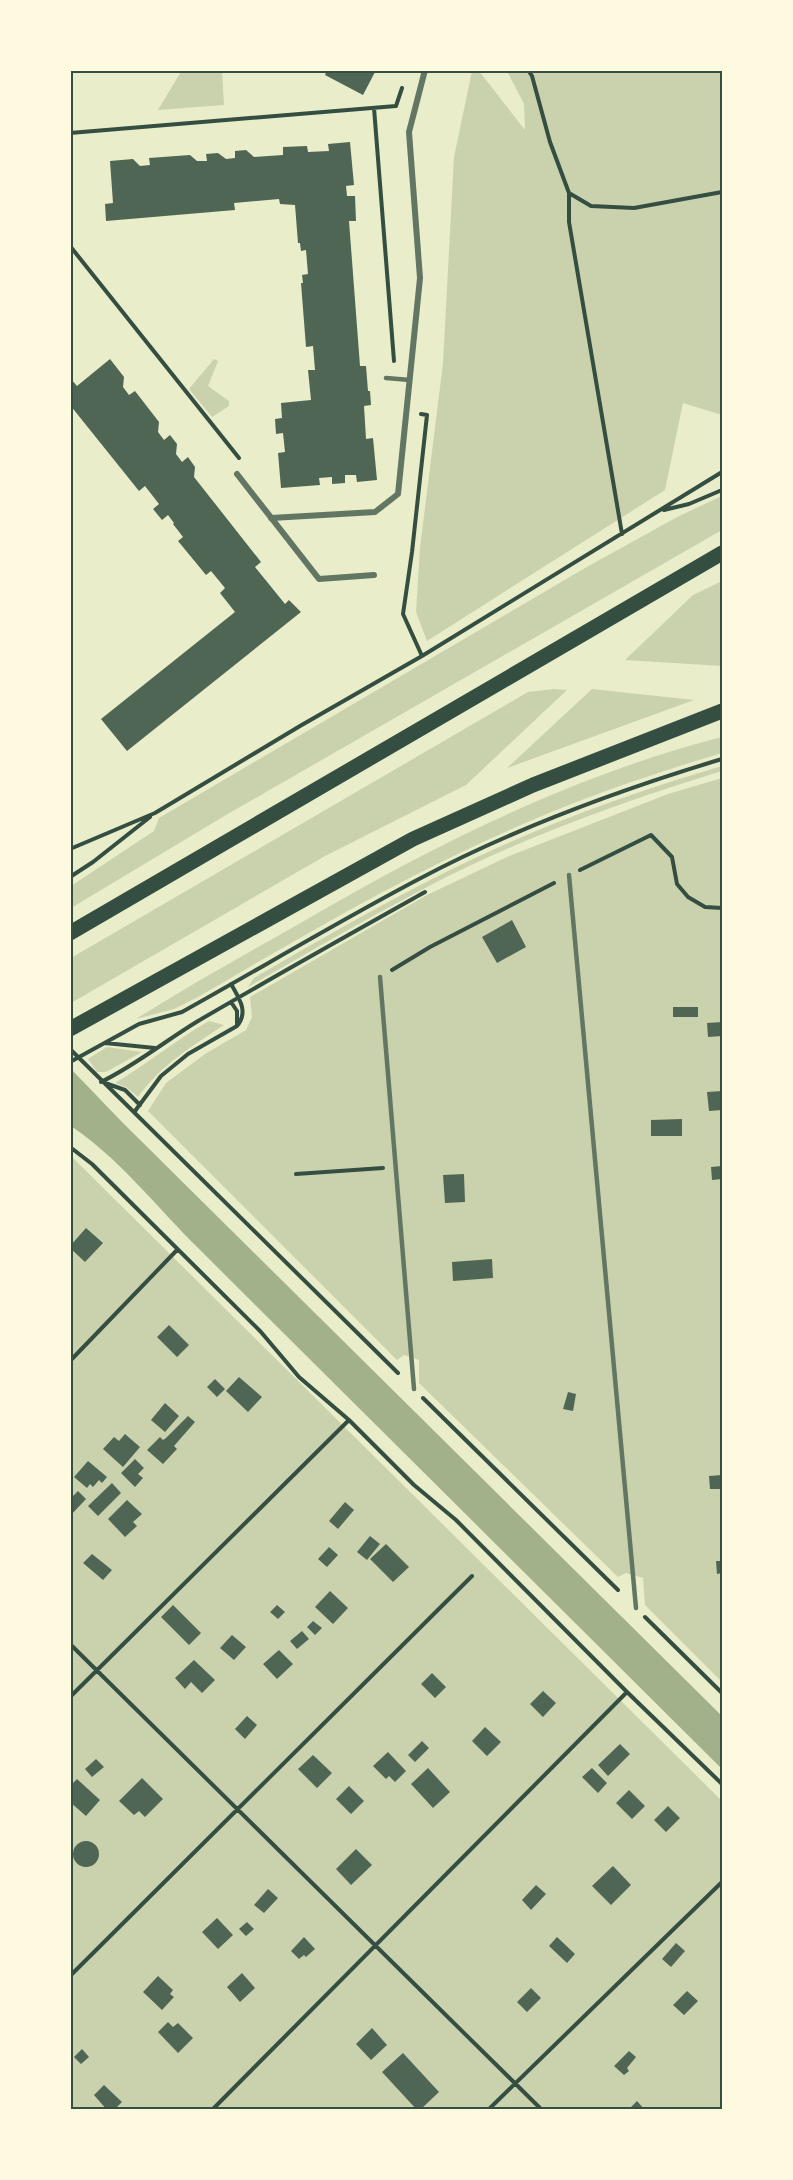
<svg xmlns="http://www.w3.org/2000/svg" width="793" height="2180" font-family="'PT Sans',sans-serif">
  <rect width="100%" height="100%" fill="#e9edc9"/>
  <path fill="#cad2ad" d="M182,70L222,71L224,105L158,110Z
    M472,71H479L525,130L524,104L507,71H722V415L683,403L665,490L427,641L416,612L420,548L443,363L454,157Z
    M214,359L218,361L208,386L229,401V406L212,417L189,389Z
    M722,496V530L226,815L71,908V886L154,831L159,818L585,568L679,516Z
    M722,581V666L625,660L693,595Z
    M554,689L567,690L466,785L325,856L71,1003V958L528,692Z
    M592,689L694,700L507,768Z
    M722,737V753C658,772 593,794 530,821C414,870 306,934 198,997L174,1009L136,1019C191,984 248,953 304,921C436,844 574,775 722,737Z
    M722,766V771C621,802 521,838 427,887C366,919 307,953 248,987L254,978C316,942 378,906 442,874C532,829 626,794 722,766Z
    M722,778V1682L645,1605L643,1578L626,1573L618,1577L419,1383V1360L404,1355L397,1360L148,1111L166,1083L205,1054L246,1030L252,1017L250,997L427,895L507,857L668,794Z
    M209,1021L224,1025C191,1047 162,1064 138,1097L126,1087L115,1083C147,1064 176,1040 209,1021Z
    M107,1047L142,1052L106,1072H97L88,1059Z
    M71,1156L722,1801V2109L71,2110Z"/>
  <path fill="#a3b18a" d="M71,1069L122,1122L722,1716V1769L191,1241C152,1201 117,1157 71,1126Z"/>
  <path fill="#4f6655" d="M327,70H374L375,72L363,95L325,75Z
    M350,142L354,185L346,186L347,196H355L356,221H349L360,366H366L368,391H370L371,405L364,406L366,439L373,438L377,480L357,482L356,475H345V483L332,484V477L319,478L320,485L281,488L278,453L285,452L283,433L276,434L275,419L282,418L281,403L311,400L308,370H315L313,346L306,347L301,283H303L302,275L308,274L306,250L301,251L300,243H298L295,205L280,204L279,199L234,203L235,210L106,221L105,204L113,203L110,161L133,159L140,166L150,165L149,158L190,155L197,161H207L206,154L218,153L226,159L235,158V151L246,150L254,157L283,155V147L307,146L308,152L329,151L328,144Z
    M110,359L124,377L123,387L129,395L135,391L159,422L158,432L164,440L170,435L177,444L176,454L182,462L188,457L195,467L194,477L261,562L255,567L285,604L289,600L301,612L127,751L101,719L235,612L220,593L225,588L211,571L206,575L178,541L183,537L173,524L174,523L168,515L162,520L153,509L159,504L145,486L139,491L70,405V378L77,386Z
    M512,920L526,947L497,963L482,937Z
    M673,1007H698V1017H673Z
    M722,1022V1036L708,1037L707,1023Z
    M722,1091V1110L709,1111L707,1092Z
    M682,1119V1136H651V1120Z
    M722,1166V1179L712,1180L711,1167Z
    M464,1174L465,1202L445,1203L443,1175Z
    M86,1228L103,1243L85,1262L70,1248V1246Z
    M492,1259L493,1278L453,1281L452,1262Z
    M169,1325L189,1345L177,1357L157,1337Z
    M239,1377L262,1397L248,1412L226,1391Z
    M215,1379L225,1389L217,1397L207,1387Z
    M568,1392L576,1394L573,1411L563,1409Z
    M165,1403L179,1416L165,1432L151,1420Z
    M188,1416L195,1422L174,1446L177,1449L163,1464L147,1450L160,1437L163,1440L166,1438Z
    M125,1434L140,1447L123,1467L103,1449L114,1437L119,1441Z
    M135,1459L144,1468L138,1474L143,1478L135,1487L121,1473Z
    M88,1461L107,1477L102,1483L99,1480L93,1487L90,1484L87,1488L74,1477Z
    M722,1475V1489H710L709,1476Z
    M112,1483L121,1493L98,1516L88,1506Z
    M78,1491L86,1499L70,1516V1499Z
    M127,1500L142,1514L133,1522L137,1526L125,1537L108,1519Z
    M345,1502L354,1510L338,1529L329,1521Z
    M370,1536L380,1544L367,1560L357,1552Z
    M386,1544L409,1567L393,1582L370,1559Z
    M329,1547L338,1555L327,1567L318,1559Z
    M92,1554L112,1570L103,1580L83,1563Z
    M716,1561H722V1573L717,1574Z
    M330,1591L348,1608L333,1624L315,1607Z
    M173,1605L201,1633L189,1645L161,1617Z
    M277,1605L285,1612L278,1619L270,1612Z
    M313,1621L322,1628L315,1635L307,1627Z
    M302,1631L309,1639L297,1649L290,1641Z
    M232,1635L246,1647L234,1660L220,1648Z
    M279,1650L293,1664L277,1679L263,1664Z
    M194,1660L215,1680L202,1693L191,1682L185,1689L175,1678Z
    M432,1673L446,1687L435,1698L421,1684Z
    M543,1691L556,1703L543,1717L530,1704Z
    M247,1716L257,1725L245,1739L235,1729Z
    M485,1727L501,1742L487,1756L472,1741Z
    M422,1741L429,1748L415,1762L408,1755Z
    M620,1744L630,1754L608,1776L598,1765Z
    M388,1752L406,1771L395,1782L389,1776L386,1779L373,1766Z
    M313,1755L332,1773L317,1788L298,1769Z
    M96,1759L104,1767L92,1777L85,1769Z
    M428,1768L450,1792L433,1808L411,1784Z
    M592,1768L607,1783L598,1793L582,1777Z
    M142,1778L163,1799L145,1817L139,1811L134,1815L119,1801Z
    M77,1779L100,1800L86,1816L70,1802V1786Z
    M349,1786L364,1801L351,1814L336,1799Z
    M629,1790L645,1806L632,1819L616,1803Z
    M668,1806L680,1818L666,1832L654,1820Z
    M73 1854a13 13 0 1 1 26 0a13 13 0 1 1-26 0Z
    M356,1849L372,1865L351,1885L336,1869Z
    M613,1866L631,1885L611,1905L592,1886Z
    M536,1885L546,1894L531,1910L522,1900Z
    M268,1889L278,1898L264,1913L254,1905Z
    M217,1918L233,1935L218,1949L202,1932Z
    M247,1922L254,1929L246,1936L239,1929Z
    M304,1937L315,1949L306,1957L304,1955L299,1959L291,1951Z
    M557,1937L575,1954L567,1963L549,1946Z
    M676,1943L685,1951L671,1967L662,1959Z
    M242,1973L255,1988L240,2002L227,1987Z
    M158,1976L173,1990L170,1994L174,1997L162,2010L143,1992Z
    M531,1988L541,1998L527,2012L517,2002Z
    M687,1991L698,2001L684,2015L673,2005Z
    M168,2022L173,2027L178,2023L193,2038L178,2053L158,2032Z
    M372,2028L387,2045L371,2060L356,2044Z
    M82,2049L89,2057L81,2064L74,2057Z
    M629,2051L636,2057L627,2068L629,2071L624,2075L614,2066Z
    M403,2053L439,2092L420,2110H417L382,2072Z
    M104,2085L122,2102L114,2110H107L94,2095Z
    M637,2101L645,2110H628Z"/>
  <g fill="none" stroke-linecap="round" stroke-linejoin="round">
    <path stroke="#344e41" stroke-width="4" d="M528,70L532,76L550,142L569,193V222L622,534
      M374,108L394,361
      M70,133L396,106L402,88
      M569,193L591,206L634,208L722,192
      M70,246L239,458
      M421,414L427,415L412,552L403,614L422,656
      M664,510L689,504L722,490
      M70,849L155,813L300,726L422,656L722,472
      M580,870L651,835L672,857L677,884L688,897L705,907L722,908
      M70,877L93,862L150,817
      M392,970L430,947L554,883
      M231,1002L237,1011V1025
      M105,1043L155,1048
      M70,1049L398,1373
      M70,1062L139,1024L182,1012C261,968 339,921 419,879C515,828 619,790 722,759
      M101,1082C136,1065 165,1041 198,1021C273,977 350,934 425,892
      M105,1083L125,1090L140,1105
      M135,1111L161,1076L188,1054L237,1026C249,1012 239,998 231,984
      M70,1147L92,1164L261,1332L299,1377L349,1420L414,1485L456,1520L627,1692L722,1784
      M296,1174L383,1168
      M70,1361L177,1250
      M423,1398L618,1590
      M645,1617L722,1693
      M70,1644C228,1799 384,1955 542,2110
      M70,1697L349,1420
      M70,1976L472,1576
      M212,2110L627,1692
      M488,2110L722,1882"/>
    <path stroke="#617663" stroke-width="4.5" d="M386,378L410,380
      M569,875L636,1608
      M380,977L414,1389"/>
    <path stroke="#617663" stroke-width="6" d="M237,474L319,579L374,575
      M271,518L375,512L398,494L420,278L409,132L425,70"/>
    <path stroke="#344e41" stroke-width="15" d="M70,933L722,553
      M70,1029L413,839L533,785L722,711"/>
  </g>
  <rect width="793" height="2180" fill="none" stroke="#fefae0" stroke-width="144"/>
  <rect x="72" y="72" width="649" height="2036" fill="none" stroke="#344e41" stroke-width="2"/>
</svg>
